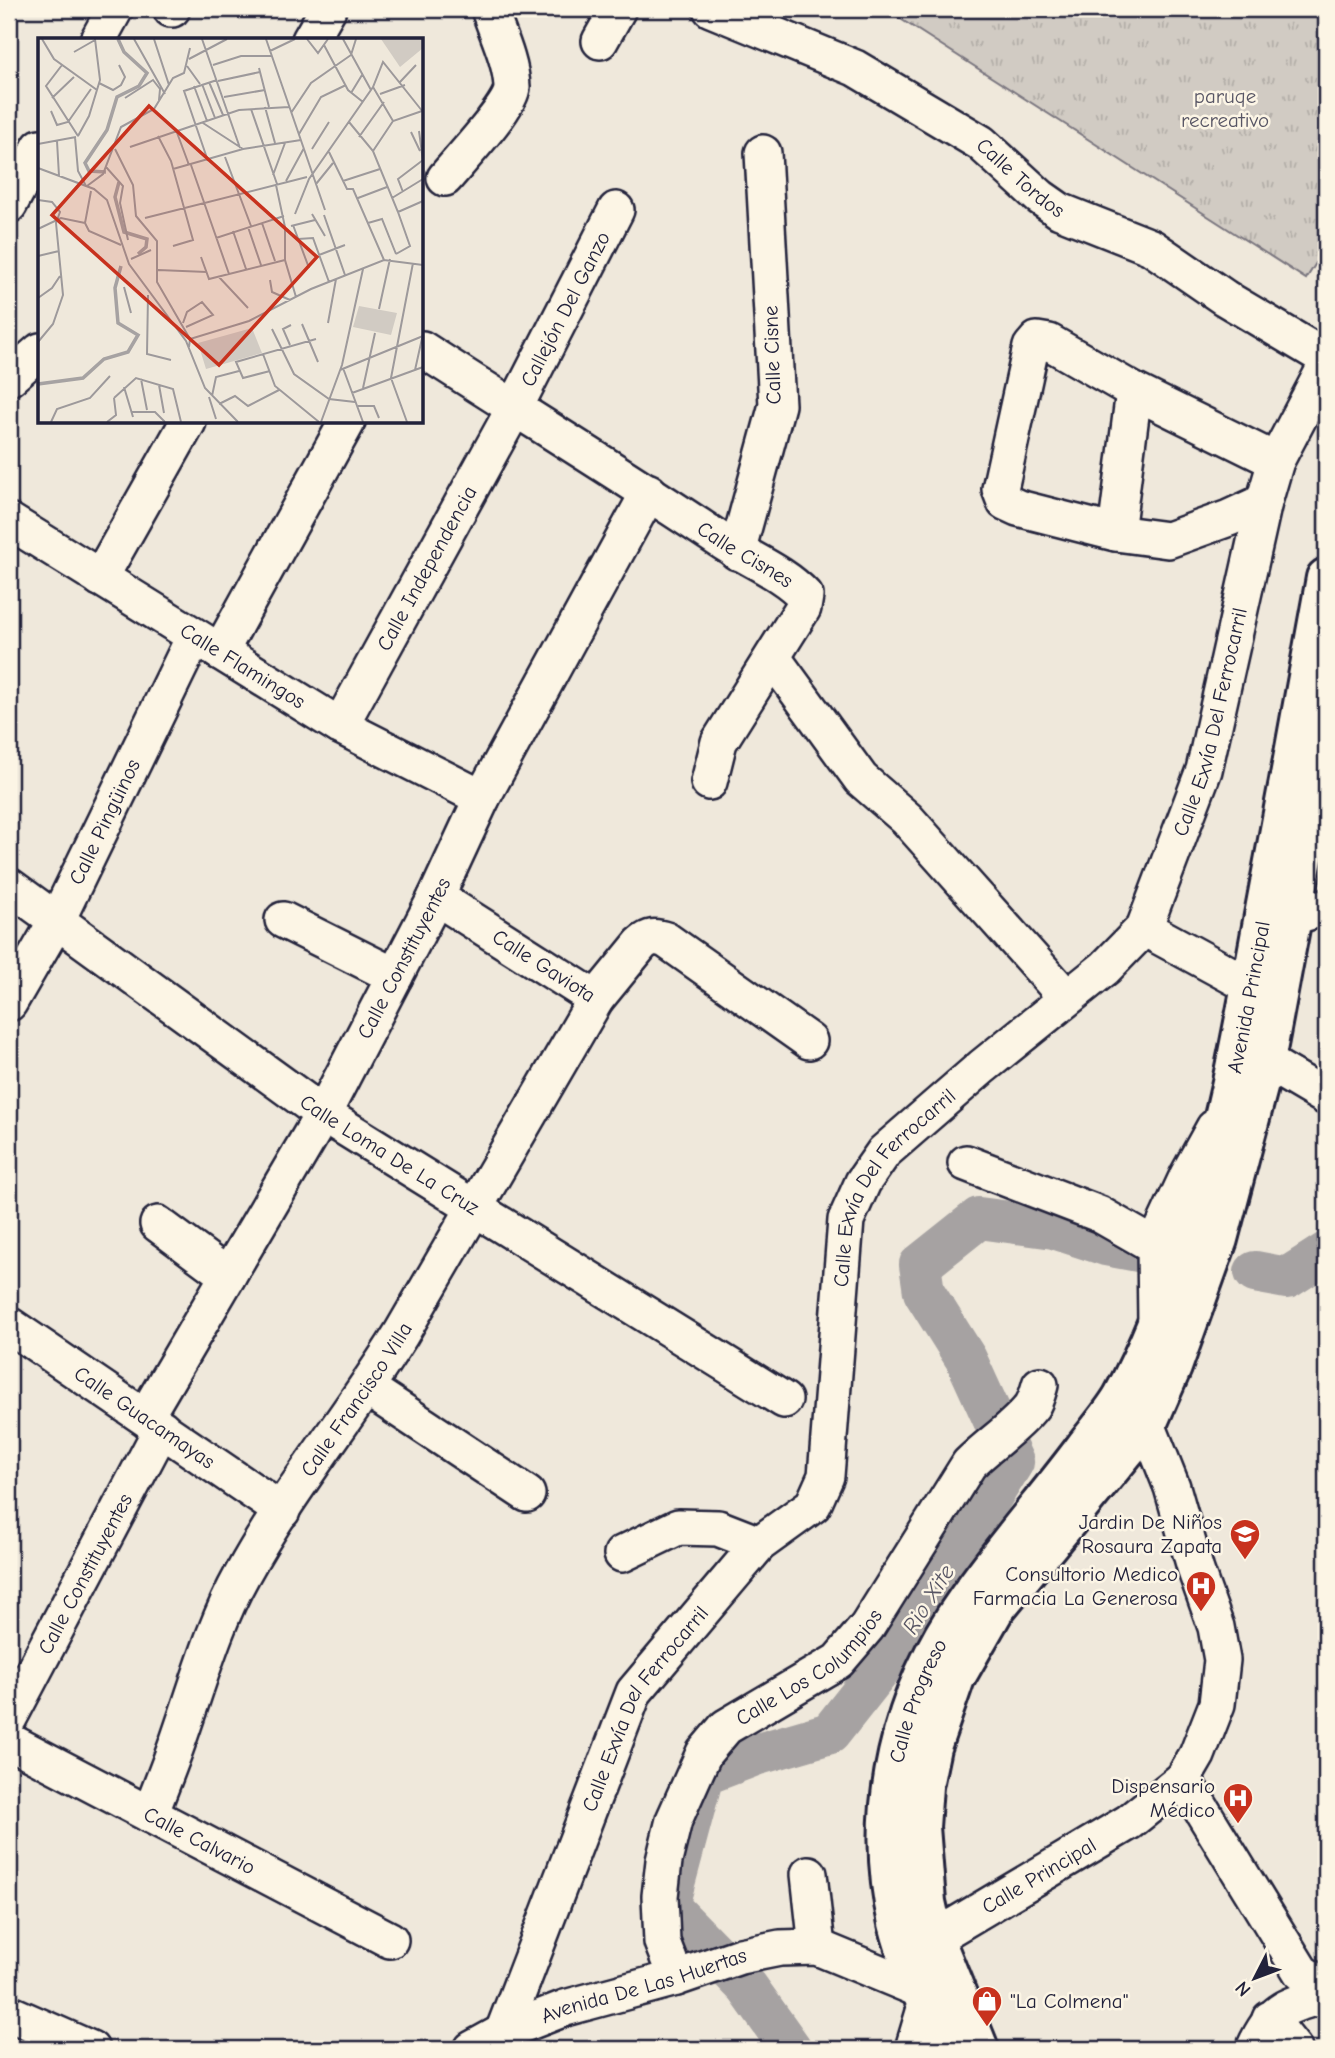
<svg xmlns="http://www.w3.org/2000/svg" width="1335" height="2058" font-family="'Comic Neue',sans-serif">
  <defs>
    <pattern id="park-tufts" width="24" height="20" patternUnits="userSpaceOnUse" patternTransform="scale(1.75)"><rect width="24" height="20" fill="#d1cbc3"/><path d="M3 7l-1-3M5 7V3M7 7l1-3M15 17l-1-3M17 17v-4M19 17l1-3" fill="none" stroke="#b3aea8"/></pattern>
  </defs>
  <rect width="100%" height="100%" fill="#efe8db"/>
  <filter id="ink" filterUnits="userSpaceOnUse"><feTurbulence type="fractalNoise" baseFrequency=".0143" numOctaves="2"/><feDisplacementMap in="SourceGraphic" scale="14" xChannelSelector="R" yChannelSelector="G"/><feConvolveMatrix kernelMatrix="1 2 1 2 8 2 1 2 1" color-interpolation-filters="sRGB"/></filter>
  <g filter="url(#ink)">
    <path fill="url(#park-tufts)" stroke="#7a767f" stroke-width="2" d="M885,9H1326V247L1306,279Z"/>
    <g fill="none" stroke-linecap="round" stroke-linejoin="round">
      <path stroke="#a6a2a2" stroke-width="42" d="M1255,1272L1287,1278L1326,1253
        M791,2049L747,1987L668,1906L703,1775L758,1754L830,1733L898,1647L1013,1462L966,1359L924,1292L920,1265L979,1218L1054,1228L1106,1245L1144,1252"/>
      <g stroke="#22223b" stroke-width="40">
        <g id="minor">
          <path d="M171,9H172"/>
          <path id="s1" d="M711,9L855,68L981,143L1040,197L1060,211L1151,247L1225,298L1326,358"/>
          <path d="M98,40L115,9"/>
          <path d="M310,40L328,9"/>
          <path d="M600,41L618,9"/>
          <path d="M445,178C459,161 512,105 512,87C511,61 497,33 489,9"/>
          <path d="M9,205L40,147"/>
          <path id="s2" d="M422,349C521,413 622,474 720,540C748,559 783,572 805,596L803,608L719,742L709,782"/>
          <path d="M9,378L40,351"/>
          <path d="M1264,502L1229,518L1168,540L1116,533L1018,508L1005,502L1000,489L1031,347L1037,340L1049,342L1134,391L1276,461"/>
          <path id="s3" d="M9,521L340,726L482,798"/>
          <path d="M1116,533L1134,391"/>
          <path d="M737,552L777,405L763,153"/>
          <path d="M100,578L188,422"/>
          <path d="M220,652L347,422"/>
          <path d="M773,658L861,779L907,819L1066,997"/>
          <path id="s4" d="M340,726L514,409L616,210"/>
          <path id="s5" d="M9,886L323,1114L784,1400"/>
          <path id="s6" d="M436,897L596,999"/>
          <path d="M1292,917L1326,907"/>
          <path d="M283,920L395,976"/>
          <path d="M1144,928L1251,986"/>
          <path id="s7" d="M9,1003L57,920L194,637"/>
          <path d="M1265,1061L1326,1097"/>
          <path d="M966,1163L1099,1214L1155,1246"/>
          <path d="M158,1224L228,1276"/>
          <path d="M1156,1324L1155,1246L1188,1175L1214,1128"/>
          <path id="s8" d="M9,1325L282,1511"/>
          <path d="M367,1388L527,1494"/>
          <path id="s9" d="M145,1417L323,1114L436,897L482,798L649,492"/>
          <path d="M622,1554L678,1527L718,1528L759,1544"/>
          <path id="s10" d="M9,1718L162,1428"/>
          <path id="s11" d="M9,1741L390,1940"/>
          <path d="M1183,1779L1301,1972L1326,1988"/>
          <path id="s12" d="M150,1815C160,1788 171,1762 180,1735C199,1681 214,1625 242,1575C288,1491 350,1416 401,1334L596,999L641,944C650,936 655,936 666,940L809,1041"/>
          <path d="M809,1874L817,1947"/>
          <path id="s13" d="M934,1938L1129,1822L1183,1779L1197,1755L1217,1704L1222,1660L1216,1627L1196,1571L1172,1487L1147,1424L1129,1407"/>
          <path id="s14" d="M676,1978L662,1942L660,1896L664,1861L674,1820L704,1753L726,1727L838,1661L867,1627L969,1464C988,1445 1016,1427 1032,1406C1036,1400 1038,1392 1040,1385"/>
          <path d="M9,2013L91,2049"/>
          <path d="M1270,2019L1294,2049"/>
          <path id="s15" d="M503,2032L634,1692L759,1544L813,1505L826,1476L846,1220L863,1182L884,1152L982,1067L1105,968L1144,928L1204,770L1264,502L1276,461L1326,366"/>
          <path id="s16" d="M472,2049L503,2032L565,2008L676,1978L740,1956L780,1948L817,1947L921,1990"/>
          <path d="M913,2049L927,2002"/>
          <path d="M1254,2049C1272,2008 1286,2006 1326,1995"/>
        </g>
      </g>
      <g stroke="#22223b" stroke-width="44">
        <g id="major">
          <path id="s17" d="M946,2049C929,2009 909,1967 898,1923C872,1811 901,1692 967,1600C1003,1548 1046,1500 1084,1449C1096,1433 1111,1416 1122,1398C1151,1346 1172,1286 1192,1230C1226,1130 1244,1025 1263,921C1284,807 1306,692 1326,578"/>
          <path d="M979,2049L934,1938L926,1902L920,1827L923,1786L931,1747L955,1678L994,1610L1147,1424L1172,1367L1218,1239L1265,1061L1326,735"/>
        </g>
      </g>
      <use href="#minor" stroke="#fcf5e5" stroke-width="35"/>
      <use href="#major" stroke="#fcf5e5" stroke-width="38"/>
    </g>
  </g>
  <defs>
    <g id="school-pin" transform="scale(1.575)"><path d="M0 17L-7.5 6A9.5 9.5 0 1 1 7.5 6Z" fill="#c8321e" stroke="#fcf5e5"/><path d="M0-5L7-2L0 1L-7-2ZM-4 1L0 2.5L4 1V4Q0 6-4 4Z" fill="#fff"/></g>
    <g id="hospital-pin" transform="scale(1.575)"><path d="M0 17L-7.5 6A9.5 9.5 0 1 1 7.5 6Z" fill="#c8321e" stroke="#fcf5e5"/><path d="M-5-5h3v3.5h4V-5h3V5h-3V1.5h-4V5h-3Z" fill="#fff"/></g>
    <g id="shop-pin" transform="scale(1.575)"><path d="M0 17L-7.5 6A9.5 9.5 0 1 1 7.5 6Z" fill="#c8321e" stroke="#fcf5e5"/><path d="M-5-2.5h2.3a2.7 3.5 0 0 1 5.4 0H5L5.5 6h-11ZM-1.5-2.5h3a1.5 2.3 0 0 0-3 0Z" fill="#fff"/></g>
  </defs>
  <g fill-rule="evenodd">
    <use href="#school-pin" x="1245" y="1534"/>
    <use href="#hospital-pin" x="1201" y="1586"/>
    <use href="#hospital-pin" x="1238" y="1798"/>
    <use href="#shop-pin" x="987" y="2001"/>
  </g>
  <g text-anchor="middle" stroke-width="5" stroke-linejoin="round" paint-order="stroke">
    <g font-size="21" fill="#575564" stroke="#fcf5e5">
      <text x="1225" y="103">paruqe<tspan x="1225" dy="24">recreativo</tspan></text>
    </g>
    <g font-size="21" fill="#22223b" stroke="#fcf5e5">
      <text dy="7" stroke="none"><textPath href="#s1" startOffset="355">Calle Tordos</textPath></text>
      <text dy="7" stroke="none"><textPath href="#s4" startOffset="474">Callejón Del Ganzo</textPath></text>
      <text transform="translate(772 355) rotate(-92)" y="7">Calle Cisne</text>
      <text dy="7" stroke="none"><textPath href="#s2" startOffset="383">Calle Cisnes</textPath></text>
      <text dy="7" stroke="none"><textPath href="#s4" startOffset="180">Calle Independencia</textPath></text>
      <text dy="7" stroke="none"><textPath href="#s3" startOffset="275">Calle Flamingos</textPath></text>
      <text dy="7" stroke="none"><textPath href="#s15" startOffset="1552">Calle Exvía Del Ferrocarril</textPath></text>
      <text dy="7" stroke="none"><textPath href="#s7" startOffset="205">Calle Pingüinos</textPath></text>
      <text dy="7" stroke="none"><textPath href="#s9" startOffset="527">Calle Constituyentes</textPath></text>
      <text dy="7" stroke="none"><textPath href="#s6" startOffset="128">Calle Gaviota</textPath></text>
      <text dy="7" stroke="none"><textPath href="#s17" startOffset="1152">Avenida Principal</textPath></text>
      <text dy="7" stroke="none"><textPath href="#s5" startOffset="466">Calle Loma De La Cruz</textPath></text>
      <text dy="7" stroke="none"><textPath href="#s15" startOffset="964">Calle Exvía Del Ferrocarril</textPath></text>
      <text dy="7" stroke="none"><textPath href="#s12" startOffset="467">Calle Francisco Villa</textPath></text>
      <text dy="7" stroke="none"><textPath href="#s8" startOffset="164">Calle Guacamayas</textPath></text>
      <text dy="7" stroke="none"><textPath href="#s10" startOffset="163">Calle Constituyentes</textPath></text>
      <text dy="7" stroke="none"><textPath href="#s14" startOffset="373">Calle Los Columpios</textPath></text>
      <text dy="7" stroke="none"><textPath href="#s17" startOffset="362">Calle Progreso</textPath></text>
      <text dy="7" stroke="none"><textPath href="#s15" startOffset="355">Calle Exvía Del Ferrocarril</textPath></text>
      <text dy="7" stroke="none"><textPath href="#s11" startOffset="215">Calle Calvario</textPath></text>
      <text dy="7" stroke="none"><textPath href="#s13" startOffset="122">Calle Principal</textPath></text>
      <text dy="7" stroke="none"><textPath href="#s16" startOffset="184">Avenida De Las Huertas</textPath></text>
    </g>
    <g font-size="21" fill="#22223b" stroke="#fcf5e5" text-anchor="end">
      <text x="1222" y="1529">Jardin De Niños<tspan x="1222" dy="24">Rosaura Zapata</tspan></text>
      <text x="1178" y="1581">Consultorio Medico<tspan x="1178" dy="24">Farmacia La Generosa</tspan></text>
      <text x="1215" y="1793">Dispensario<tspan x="1215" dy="24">Médico</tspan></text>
      <text x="1010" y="2008" text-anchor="start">"La Colmena"</text>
    </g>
    <g font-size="23" font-style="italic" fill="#575564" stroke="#fcf5e5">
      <text transform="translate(928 1599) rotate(-58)" y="8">Rio Xite</text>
    </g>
  </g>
  <g transform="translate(38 38)">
    <rect width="385" height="385" fill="#efe8db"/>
    <path d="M343,1H385V10L362,29Z" fill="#d1cbc3"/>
    <path d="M321,268L359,275L353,297L315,289ZM214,290L224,315L168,331L160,305Z" fill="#d1cbc3"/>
    <path fill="none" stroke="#a6a2a2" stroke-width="3.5" d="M68,134L51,133L47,125L69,92L79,59L101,48L109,35L86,14L80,1M81,144L77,159L86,194L109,201L108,209L100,216M0,346L45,340L66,321L90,314L100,297L80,285L77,250L83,228"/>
    <path fill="none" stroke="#9d999b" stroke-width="2" d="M4,1L16,21L59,52M96,1L127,56M116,1L131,47M164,1L202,110M228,1L287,172M269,1L280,15L290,1M305,1L333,52M286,7L310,52L325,64M232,13L257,1M36,14L57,2M151,21L189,1M24,27L8,48L40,98M175,27L203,18H233M149,28L162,46M221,30L231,69M180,43L222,34M171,44L185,77M362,44L378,27M61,45L75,52L83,47L87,39L81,27M164,46L177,80M156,48L169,83M335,49L355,83M313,55L324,37M342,56L367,47M186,59L227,52M14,60L36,39M87,60L115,42L122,51L121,62M227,69L237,105M213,71L239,146M13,73L19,87L30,84L53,51M253,75L273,45L313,17L318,1M311,84L335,113L360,174L372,208L358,216M165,85L205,111M138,92L151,127M381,93L385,123M373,94L382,113M261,96L283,59L308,47M40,98L51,78L62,42L57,1M120,98L133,123L155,202L135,208M37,99L40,133L48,148M321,99L346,64M19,103L21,138M0,106L38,99M92,109L201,72L251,69M77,111L95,147L98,178L119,203V244L152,301M274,111L291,84M335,113L355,83L384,73M291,114L309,151H315L346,222M187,119L213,188M170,123L146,53L179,42M153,127L191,236M68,129L85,148L82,165L90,202M0,130L56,151L69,162L91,226L148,303L167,350L200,384M135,131L205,111L263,102M235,137L247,105M248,143L266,110M305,143L342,131M278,146L295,125M238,147L247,189V222L258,259M49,148L65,136L83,89L116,71L135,40L146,35L152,10M53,153L47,185L51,193L83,207M365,154L360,141L385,122M320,160L349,149M354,160L385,141M0,162L14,164L22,174L18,185L25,257L15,286L0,304M360,174L385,163M257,176L271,141L335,49L345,24L385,74M274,176L287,198M286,177L307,237M107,180L269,139M224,185L237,223M330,185L344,181L358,216M255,187L271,230M253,188L277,182M210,189L223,227M0,191L23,180L47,185M195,193L208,231M178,200L246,178M260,201L275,200L291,244M281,217L307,207M0,218L21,213M163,219L171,241L247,222M93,221L113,212M120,232L169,234M180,238L210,270M232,242L234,254L252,262M86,249L93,275M110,257L109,316L133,322M0,260L14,250L22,238M341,271L352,221M145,285L149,274L164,264L175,277L148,289M290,285L298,241M264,286L280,324M234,291L256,336L291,361L317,364M252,307L245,291L253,287M151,309L152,301L211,283L273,251L346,222L385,227M225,316L237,348L281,384M305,330L325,384M302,332L385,298M377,332L385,296M232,333L205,340L198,324L278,301M103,341L109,372M121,347L126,375M86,349L95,379M325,350L337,295M314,355L385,329M174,358L178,339L201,333M171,359L178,381M76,360L98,340L135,351L143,384M181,366L197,358L210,368L241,352M320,368H336L341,380M94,374H117L127,384M13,384L19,371L52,360L72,338M69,384L78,377L76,360M283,384L304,327L325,231M369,384L353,340L375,225"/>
    <path fill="#c8321e" fill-opacity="0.15" stroke="#c8321e" stroke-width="3.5" d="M111,68L279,219L181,327L14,177Z"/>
    <rect width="385" height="385" fill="none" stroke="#22223b" stroke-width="3.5"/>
  </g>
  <rect width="1335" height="2058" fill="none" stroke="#fcf5e5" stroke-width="35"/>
  <rect x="18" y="18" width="1300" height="2023" fill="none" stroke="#22223b" stroke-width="2.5" filter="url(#ink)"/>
  <g transform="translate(1255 1978) rotate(228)" stroke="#fcf5e5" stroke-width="5" paint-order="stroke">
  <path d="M0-5L12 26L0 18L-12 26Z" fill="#22223b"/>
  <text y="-10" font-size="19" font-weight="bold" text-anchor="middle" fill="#22223b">N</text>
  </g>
</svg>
